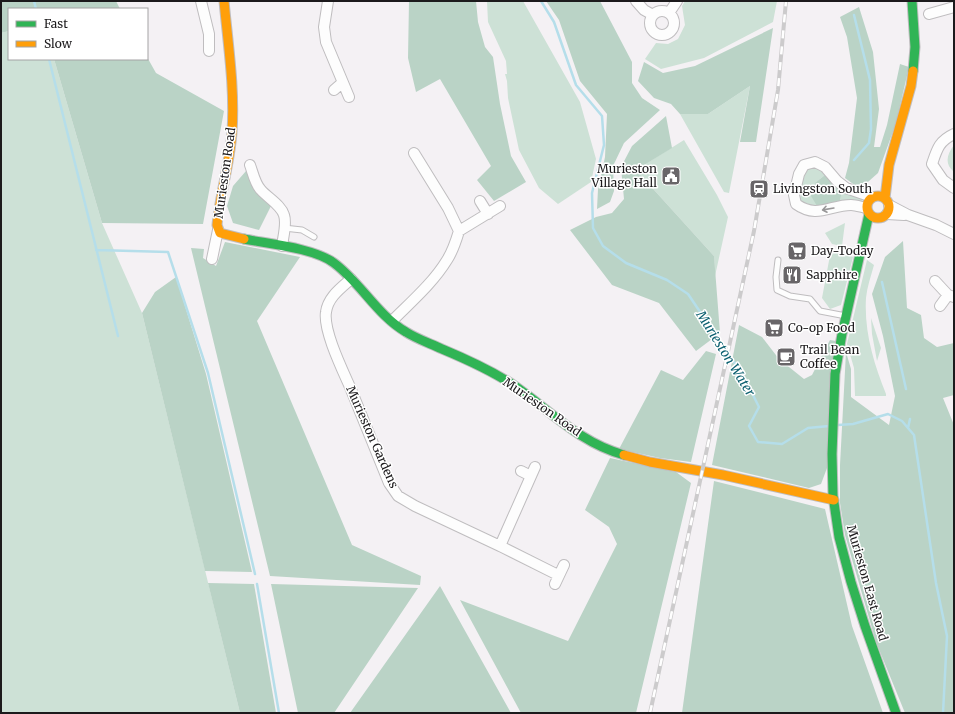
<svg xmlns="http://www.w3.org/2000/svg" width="955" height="714" font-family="Merriweather,serif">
  <rect width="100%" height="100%" fill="#f4f1f4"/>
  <path fill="#cde1d6" d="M487,1H523L580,102L596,159L591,182L558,204L539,188L519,150L508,98L507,81L505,74H507L506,61L488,22Z
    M685,1H777L773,22L704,58L661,69L645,59L656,43L668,44L678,39L685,25L682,6Z
    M9,31V59H54L102,223L142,313L240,713H1V33Z
    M750,86L729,193L724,192L680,114H708Z
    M684,140L717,195L728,217L715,276L714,256L636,170Z
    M954,145V172C944,164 947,154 954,145Z
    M809,168H818L825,175L816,182L817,206L806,205L800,201L803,175Z
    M842,189L863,197L861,204L840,202Z
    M845,223L842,246L832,244L825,233Z
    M831,250L853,257L841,305L830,309L822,298Z
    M867,260L874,265C871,276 867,287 866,298C864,332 874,364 886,394V396H855L854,368L847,344Z
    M871,318L881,348L877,361L872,334Z"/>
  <path fill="#bad3c6" d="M1,1H116L120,9H9V31L1,33Z
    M409,1H476L478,22L485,47L493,57L500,104L511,156L526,182L494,201L477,180L491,166L440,79L416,92L408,58Z
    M546,1H600L632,62V83L642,98L660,110L624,143L613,166L614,191L610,202L597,209L598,189L605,157L607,114L580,81L559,20Z
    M859,7L873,52L879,109L874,147H880L887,125L900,64L909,67L896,123L878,173L860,189L845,178L849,163L857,98L847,37L840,17Z
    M773,28L756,142H740L750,86L708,114H680L671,104L654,98L638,81L644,62L663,73L695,66Z
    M147,57L156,73L224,111L203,224L102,223L54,59H147Z
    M666,116L672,148L636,170L714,256L720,333L696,351L659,303L612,285L570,230L596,217L612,213L624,199L621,167L632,146Z
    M246,171L258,193L271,206L259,230L233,223L227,206L233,186Z
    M825,175L842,189L840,202L828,205L817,206L811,196L816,182Z
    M903,241L907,308L921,315L924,338L937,347L954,343V395L943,398L954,425V713H905L876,642L845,535L840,503V465L846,352L851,369V397L889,425L895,396L883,336L872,294L885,257Z
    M225,242L300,257L257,321L352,545L421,576L420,585L270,576L191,248L204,249L203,258L216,266Z
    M176,277L206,374L252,572L205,571L142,313L155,292Z
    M739,325L762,337L779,359L804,379L812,375L830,340L836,341L827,468L821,484L809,488L712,465Z
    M706,351L716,354L691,462L660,458L619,449L661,370L683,380Z
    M610,458L676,472L691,483L636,713H521L460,600L568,641L617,544L609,527L585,510Z
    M714,481L825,509L852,626L883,713H682Z
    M208,583L254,584L276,713H240Z
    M271,584L418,588L334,713H298Z
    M440,586L511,713H350Z"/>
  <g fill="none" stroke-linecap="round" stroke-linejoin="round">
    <path stroke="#b5deea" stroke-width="2.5" d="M34,1L36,9
      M541,1L554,22L576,85L602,116L604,145L592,193L593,228L603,246L626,263L667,280L688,294L744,377L759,407L749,426L758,442L782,444L808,428L829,426
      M49,59L118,336
      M854,160L869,143L871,129L870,80L854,15
      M96,250L168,252L208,373L255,574
      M882,282L906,389
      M838,425L853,424L888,414L902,421L914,435L936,583L947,636L943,713
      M908,428L910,419
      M257,584L279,713"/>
    <g stroke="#bfbdbf" stroke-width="7">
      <path id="lane" d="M284,228L302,230L314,237
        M778,260L776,277L777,290L790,296L810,299L820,311L846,316"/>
    </g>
    <g stroke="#bfbdbf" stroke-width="12">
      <path id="street" d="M201,1L209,34V51
        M328,1L324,27L326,42L349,97
        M636,1L644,10L653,15
        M650 23a12 12 0 1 1 24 0a12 12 0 1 1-24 0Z
        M669,13L677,1
        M929,14L954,7
        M334,90L342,83
        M954,134C939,141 937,149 932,164L943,180L954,188
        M250,165C253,173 255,184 261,190C268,198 281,205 284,215C287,224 283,237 282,246
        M480,201L488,214
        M889,205L908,215L936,225L954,234
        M866,208C861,207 856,205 851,205C830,205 817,219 796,204L794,195L799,174L804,165L815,162L825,167L837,181L846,188L872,197
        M887,214L904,215
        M459,231L500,206
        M212,259L218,230
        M351,279C341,288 328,297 326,312C323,330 342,369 350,387C363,419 376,451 389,483L398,496L415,506L500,546L535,467
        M935,281L948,295L954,297
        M940,306L948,295
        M392,321C411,302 433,283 447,260C453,251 456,241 459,231L448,208L414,153
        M521,471L531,476
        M500,546L558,575
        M555,584L564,565"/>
    </g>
    <g stroke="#bfbdbf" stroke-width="11">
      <path id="fast" d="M912,1L915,47L913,71
        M869,214L842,334L835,374L832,454L833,496L839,537L851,582L865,626L896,713
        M244,239C269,244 314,248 334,263C361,283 377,315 406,332C417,339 429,343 442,349C466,359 490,370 512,384C550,410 578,442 624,455"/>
    </g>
    <g stroke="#bfbdbf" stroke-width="11">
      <path id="slow" d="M224,1C228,44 235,89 232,132C230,163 220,194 217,225L220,233L244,239
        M867 207a11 11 0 1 1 22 0a11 11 0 1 1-22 0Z
        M885,198L889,165L911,86L913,71
        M624,455L650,462L723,475L834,500"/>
    </g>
    <use href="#lane" stroke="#fdfdfd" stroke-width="5"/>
    <use href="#street" stroke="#fdfdfd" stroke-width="10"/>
    <use href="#fast" stroke="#30b455" stroke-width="9"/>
    <use href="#slow" stroke="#ff9f0a" stroke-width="9"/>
    <g stroke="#cccbcc" stroke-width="4">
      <path id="rail" d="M650,713L754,231L778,90L786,1"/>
    </g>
    <use href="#rail" stroke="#fff" stroke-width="2.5" stroke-dasharray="8" stroke-linecap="butt"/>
  </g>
  <defs><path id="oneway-shaft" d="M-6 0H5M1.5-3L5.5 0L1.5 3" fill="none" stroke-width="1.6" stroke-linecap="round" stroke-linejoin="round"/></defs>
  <use stroke="#989798" href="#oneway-shaft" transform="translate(828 209) rotate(170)"/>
  <defs>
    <g id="civic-square" transform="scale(1)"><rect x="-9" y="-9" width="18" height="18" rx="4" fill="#686568" stroke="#fff"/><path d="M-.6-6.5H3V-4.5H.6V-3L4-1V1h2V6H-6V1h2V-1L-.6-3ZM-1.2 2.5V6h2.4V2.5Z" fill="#fff"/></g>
    <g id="station-square" transform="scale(1)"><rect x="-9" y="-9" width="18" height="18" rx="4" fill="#686568" stroke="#fff"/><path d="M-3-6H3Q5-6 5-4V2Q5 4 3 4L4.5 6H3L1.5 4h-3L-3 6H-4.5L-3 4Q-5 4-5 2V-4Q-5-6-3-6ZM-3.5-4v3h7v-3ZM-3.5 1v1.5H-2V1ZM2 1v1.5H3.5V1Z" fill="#fff"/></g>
    <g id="supermarket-square" transform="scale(1)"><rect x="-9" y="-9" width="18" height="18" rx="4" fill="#686568" stroke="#fff"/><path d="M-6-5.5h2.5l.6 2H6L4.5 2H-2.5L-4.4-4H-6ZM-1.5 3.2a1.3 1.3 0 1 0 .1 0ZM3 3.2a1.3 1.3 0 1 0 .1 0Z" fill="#fff"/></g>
    <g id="restaurant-square" transform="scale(1)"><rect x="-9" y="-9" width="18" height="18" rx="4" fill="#686568" stroke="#fff"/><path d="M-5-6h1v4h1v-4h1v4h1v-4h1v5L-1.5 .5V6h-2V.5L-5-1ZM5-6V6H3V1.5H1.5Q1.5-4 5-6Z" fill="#fff"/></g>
    <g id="cafe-square" transform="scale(1)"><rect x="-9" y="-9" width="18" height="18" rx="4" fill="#686568" stroke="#fff"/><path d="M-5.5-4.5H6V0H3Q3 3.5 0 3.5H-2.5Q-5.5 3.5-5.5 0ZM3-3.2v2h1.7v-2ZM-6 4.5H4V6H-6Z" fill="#fff"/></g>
  </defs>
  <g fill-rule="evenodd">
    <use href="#civic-square" x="671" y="176"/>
    <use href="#station-square" x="759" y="189"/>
    <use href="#supermarket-square" x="797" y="251"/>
    <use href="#restaurant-square" x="792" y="275"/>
    <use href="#supermarket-square" x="774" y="328"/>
    <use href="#cafe-square" x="786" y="357"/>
  </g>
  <g text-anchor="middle" stroke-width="3" stroke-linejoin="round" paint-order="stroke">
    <g font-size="12" fill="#1c1a1c" stroke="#fff" text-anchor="start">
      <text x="657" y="173" text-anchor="end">Murieston<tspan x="657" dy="14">Village Hall</tspan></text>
      <text x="773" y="193">Livingston South</text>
      <text x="811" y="255">Day-Today</text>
      <text x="806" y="279">Sapphire</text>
      <text x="788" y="332">Co-op Food</text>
      <text x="800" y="354">Trail Bean<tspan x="800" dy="14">Coffee</tspan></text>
    </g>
    <g font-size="12" fill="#1c1a1c" stroke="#fff">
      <text transform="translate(225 173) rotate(-82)" y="4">Murieston Road</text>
      <text transform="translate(542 407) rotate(35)" y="4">Murieston Road</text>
      <text transform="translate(372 437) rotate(66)" y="4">Murieston Gardens</text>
      <text transform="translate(867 583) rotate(74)" y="4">Murieston East Road</text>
    </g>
    <g font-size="13" font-style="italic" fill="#0b5f6f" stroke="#fff">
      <text transform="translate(726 353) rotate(58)" y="5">Murieston Water</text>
    </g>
  </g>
  <rect width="955" height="714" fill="none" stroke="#1c1a1c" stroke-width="4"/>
  <rect x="8" y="8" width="140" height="52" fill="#ffffff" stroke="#a4a3a4"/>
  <rect x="16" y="21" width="20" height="6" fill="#30b455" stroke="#a4a3a4"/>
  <text x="44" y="28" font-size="12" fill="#1c1a1c">Fast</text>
  <rect x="16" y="41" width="20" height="6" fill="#ff9f0a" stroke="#a4a3a4"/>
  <text x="44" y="48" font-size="12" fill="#1c1a1c">Slow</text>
</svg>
